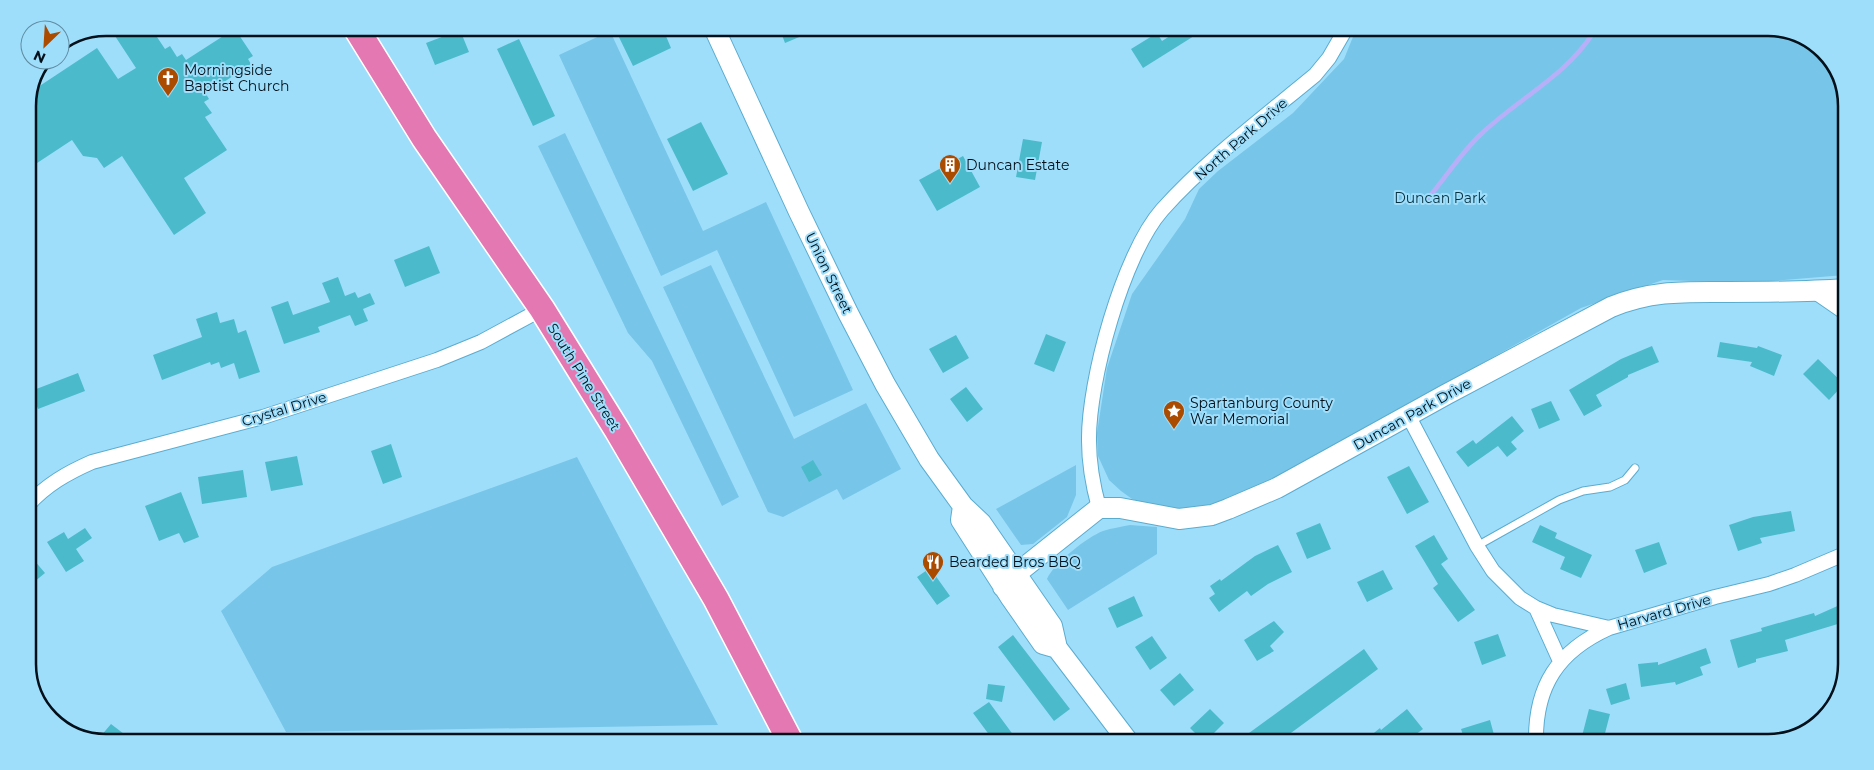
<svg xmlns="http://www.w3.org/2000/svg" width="1874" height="770" font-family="Montserrat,sans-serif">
  <rect width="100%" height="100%" fill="#9fdefb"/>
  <path fill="#77c6e9" d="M610,31L703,231L766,202L853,390L794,417L717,250L661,276L559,55Z
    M1355,32L1798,33L1830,58L1846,101L1845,275L1748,283L1663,280L1581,308L1272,481L1229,500L1199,507L1162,509L1132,499L1121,491L1109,480L1098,456L1097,433L1107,368L1132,294L1185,219L1199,189L1218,171L1293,113L1344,59Z
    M565,133L739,497L722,506L652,361L628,333L538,146Z
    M711,265L794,439L866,403L901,469L843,500L837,489L783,517L768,512L663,287Z
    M577,457L718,725L286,732L221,611L272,567Z
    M1076,465V495L1067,517L1033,544L1021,545L996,509Z
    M1130,525L1157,527V554L1068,610L1047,579C1053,564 1087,537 1103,531C1112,528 1121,527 1130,525Z"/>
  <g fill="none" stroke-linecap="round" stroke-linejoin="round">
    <path stroke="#b7b0f9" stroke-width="4.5" d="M1429,197C1446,177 1461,153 1480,135C1516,100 1566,76 1593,33"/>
  </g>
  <path fill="#4bbbcb" d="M121,28H151L165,49L170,46L177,57L182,54L186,60L231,31L233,35L237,32L253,56L248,59L251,64L206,94L209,99L204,102L212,113L205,117L227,150L184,178L206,213L174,235L122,156L104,168L97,158L83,156L72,140L28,169V101L32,91L97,48L118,79L136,68L113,33Z
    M615,29H663L671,48L633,66Z
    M460,30L469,52L435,65L426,43Z
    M780,30H816L785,43Z
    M1178,31H1202L1143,68L1131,49L1157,33L1162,41Z
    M519,39L555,116L533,126L497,49Z
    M701,122L728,174L693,191L667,139Z
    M1023,139L1042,142L1035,180L1016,177Z
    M963,156L980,187L937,211L919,180Z
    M429,246L440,273L405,287L394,260Z
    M338,277L345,296L355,292L358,298L370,293L375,304L363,309L368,321L355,326L350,315L318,327L320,332L284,344L271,307L288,301L293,315L330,302L322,283Z
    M217,312L220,323L234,319L238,333L246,330L260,372L239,379L234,363L221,368L219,362L211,365L210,362L162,380L153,355L202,337L196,319Z
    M1046,334L1066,342L1054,372L1034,364Z
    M956,335L969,358L943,373L929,349Z
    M1720,342L1757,348L1758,346L1782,355L1774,376L1750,366L1752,362L1717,357Z
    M1652,346L1659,362L1628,375V377L1596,395L1602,406L1584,416L1569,390L1621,359Z
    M1818,359L1844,384L1829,400L1803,374Z
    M78,373L85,391L38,409L31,391Z
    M966,387L983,409L967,422L950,399Z
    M1551,401L1560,420L1539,429L1531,409Z
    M1512,416L1524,431L1511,442L1517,449L1507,457L1498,446L1468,467L1456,452L1473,440L1476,444Z
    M391,444L402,477L383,484L371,451Z
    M297,456L303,485L271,491L265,462Z
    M813,460L822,475L809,482L801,467Z
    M1409,466L1429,502L1407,514L1387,477Z
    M243,470L247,497L202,504L198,477Z
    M181,492L199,537L184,543L179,533L159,541L145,506Z
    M1791,511L1795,531L1760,538L1762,543L1738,551L1729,525L1753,517Z
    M1320,523L1331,549L1307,559L1296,533Z
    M1540,525L1557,533L1555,538L1592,555L1581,578L1560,569L1565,557L1532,542Z
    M85,528L92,538L76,549L84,561L66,572L47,542L64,532L68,539Z
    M1434,535L1448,559L1441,564L1475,610L1458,622L1433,588L1438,584L1415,546Z
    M1659,542L1667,564L1644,573L1635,550Z
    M1278,545L1292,572L1268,584L1251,596L1247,591L1219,612L1209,598L1215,594L1210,586L1220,579L1221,581L1255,556Z
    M28,553L45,573L28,587Z
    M930,568L950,596L937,605L917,577Z
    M1383,570L1393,589L1367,602L1357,582Z
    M1134,596L1143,616L1117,628L1108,608Z
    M1842,604L1841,623L1785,640L1788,651L1756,659V662L1738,668L1730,640L1762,631L1761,628L1814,613L1815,616Z
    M1274,621L1284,632L1270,646L1274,651L1257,661L1244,640Z
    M1498,634L1506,656L1482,665L1474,642Z
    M1013,635L1070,709L1054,721L998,647Z
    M1152,636L1167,658L1150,670L1135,647Z
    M1706,648L1711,663L1700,667L1703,675L1676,685L1675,682L1641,687L1638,664L1658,662V665Z
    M1364,649L1378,669L1280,741H1238Z
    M1180,673L1194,690L1174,706L1160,690Z
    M1626,683L1630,699L1611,705L1606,689Z
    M988,684L1005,686L1002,702L986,699Z
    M989,702L1017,740H993L973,713Z
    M1210,709L1224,723L1206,741H1203L1190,728Z
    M1407,709L1423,729L1407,741H1364L1380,728L1381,730Z
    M1589,709L1610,714L1603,741L1582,736Z
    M1490,720L1496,742L1465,741L1461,729Z
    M111,724L128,737H100Z"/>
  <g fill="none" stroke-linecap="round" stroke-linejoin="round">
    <g stroke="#5aaccf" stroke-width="9">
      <path id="lane" d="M1477,546L1559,500L1583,491L1610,487L1625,480L1635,468"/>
    </g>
    <g stroke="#5aaccf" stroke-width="16">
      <path id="street" d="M1815,292L1844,312
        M1408,415L1477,546L1493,571L1520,598L1536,608L1553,615L1609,628L1715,597L1769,584L1795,575L1842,555
        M28,505C46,485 67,473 92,462L263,417L437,360L481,342L542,309
        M1099,508C1093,486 1089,464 1089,441C1088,382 1123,254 1162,210C1208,159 1263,118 1315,75L1329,58L1344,32
        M1536,608L1560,661
        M1536,742C1535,686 1558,651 1609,628"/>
    </g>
    <g stroke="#5aaccf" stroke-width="22">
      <path id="secondary" d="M715,30L799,212L848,313L885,384L929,459L963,506L981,523L1052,626L1057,648L1127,740
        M963,506L961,520L1011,598L1043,644L1057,648
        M1003,587L1016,574L1099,508H1120L1179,519L1212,515L1228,509L1277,488L1447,394L1611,307C1653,290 1685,292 1729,292C1768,292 1806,292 1845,289"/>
    </g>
    <g stroke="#fff" stroke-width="28">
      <path id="highway" d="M356,28L424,138L542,309L617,430L716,599L789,739"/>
    </g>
    <use href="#lane" stroke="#fff" stroke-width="7"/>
    <use href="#street" stroke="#fff" stroke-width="14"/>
    <use href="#secondary" stroke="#fff" stroke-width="20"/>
    <use href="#highway" stroke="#e478b2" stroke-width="25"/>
  </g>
  <defs>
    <g id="church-pin" transform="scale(1.125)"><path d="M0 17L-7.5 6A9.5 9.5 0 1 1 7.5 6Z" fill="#ab4b00" stroke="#9fdefb"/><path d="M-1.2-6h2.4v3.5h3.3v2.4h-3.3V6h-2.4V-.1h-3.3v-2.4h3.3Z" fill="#fff"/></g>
    <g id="building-pin" transform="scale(1.125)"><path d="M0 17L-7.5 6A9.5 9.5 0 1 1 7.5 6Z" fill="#ab4b00" stroke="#9fdefb"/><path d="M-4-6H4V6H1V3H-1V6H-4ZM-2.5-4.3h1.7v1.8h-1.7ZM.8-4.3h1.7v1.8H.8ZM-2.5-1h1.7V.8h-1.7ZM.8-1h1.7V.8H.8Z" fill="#fff"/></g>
    <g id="sight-pin" transform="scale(1.125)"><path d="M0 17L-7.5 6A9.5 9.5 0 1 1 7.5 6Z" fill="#ab4b00" stroke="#9fdefb"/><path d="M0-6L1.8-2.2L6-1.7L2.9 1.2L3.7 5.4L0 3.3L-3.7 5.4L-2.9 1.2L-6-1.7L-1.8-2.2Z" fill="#fff"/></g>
    <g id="restaurant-pin" transform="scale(1.125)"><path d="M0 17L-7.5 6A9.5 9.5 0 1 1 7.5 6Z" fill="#ab4b00" stroke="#9fdefb"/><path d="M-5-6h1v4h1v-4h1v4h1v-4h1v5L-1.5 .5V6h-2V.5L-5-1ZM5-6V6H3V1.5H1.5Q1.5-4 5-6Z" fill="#fff"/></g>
  </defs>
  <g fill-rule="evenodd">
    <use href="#church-pin" x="168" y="78"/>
    <use href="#building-pin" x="950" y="165"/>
    <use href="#sight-pin" x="1174" y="411"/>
    <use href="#restaurant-pin" x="933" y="562"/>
  </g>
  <g text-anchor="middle" stroke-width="4" stroke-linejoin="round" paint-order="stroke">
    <g font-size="14" fill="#00101a" stroke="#9fdefb" text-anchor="start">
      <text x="184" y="75">Morningside<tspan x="184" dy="16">Baptist Church</tspan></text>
      <text x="966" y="170">Duncan Estate</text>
      <text x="1190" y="408">Spartanburg County<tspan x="1190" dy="16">War Memorial</tspan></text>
      <text x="949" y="567">Bearded Bros BBQ</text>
    </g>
    <g font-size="14" fill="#00101a" stroke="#9fdefb">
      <text transform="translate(1241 139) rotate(-41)" y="5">North Park Drive</text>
      <text transform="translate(829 273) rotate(64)" y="5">Union Street</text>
      <text transform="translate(584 377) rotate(58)" y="5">South Pine Street</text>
      <text transform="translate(284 409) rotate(-17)" y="5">Crystal Drive</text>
      <text transform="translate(1412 414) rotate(-29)" y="5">Duncan Park Drive</text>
      <text transform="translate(1664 612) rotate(-16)" y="5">Harvard Drive</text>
    </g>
    <g font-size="14" fill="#063141" stroke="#9fdefb">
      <text x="1440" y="203">Duncan Park</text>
    </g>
  </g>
  <path d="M0 0H1874V770H0ZM106 36H1768A70 70 0 0 1 1838 106V664A70 70 0 0 1 1768 734H106A70 70 0 0 1 36 664V106A70 70 0 0 1 106 36Z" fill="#9fdefb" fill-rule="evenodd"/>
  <path fill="none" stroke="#00101a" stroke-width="2.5" d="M106 36H1768A70 70 0 0 1 1838 106V664A70 70 0 0 1 1768 734H106A70 70 0 0 1 36 664V106A70 70 0 0 1 106 36Z"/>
  <g transform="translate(45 45) rotate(205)"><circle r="24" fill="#9fdefb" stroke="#5f8ca1"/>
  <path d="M0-4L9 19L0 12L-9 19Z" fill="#ab4b00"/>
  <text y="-8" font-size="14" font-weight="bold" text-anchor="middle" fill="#00101a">N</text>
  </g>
</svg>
